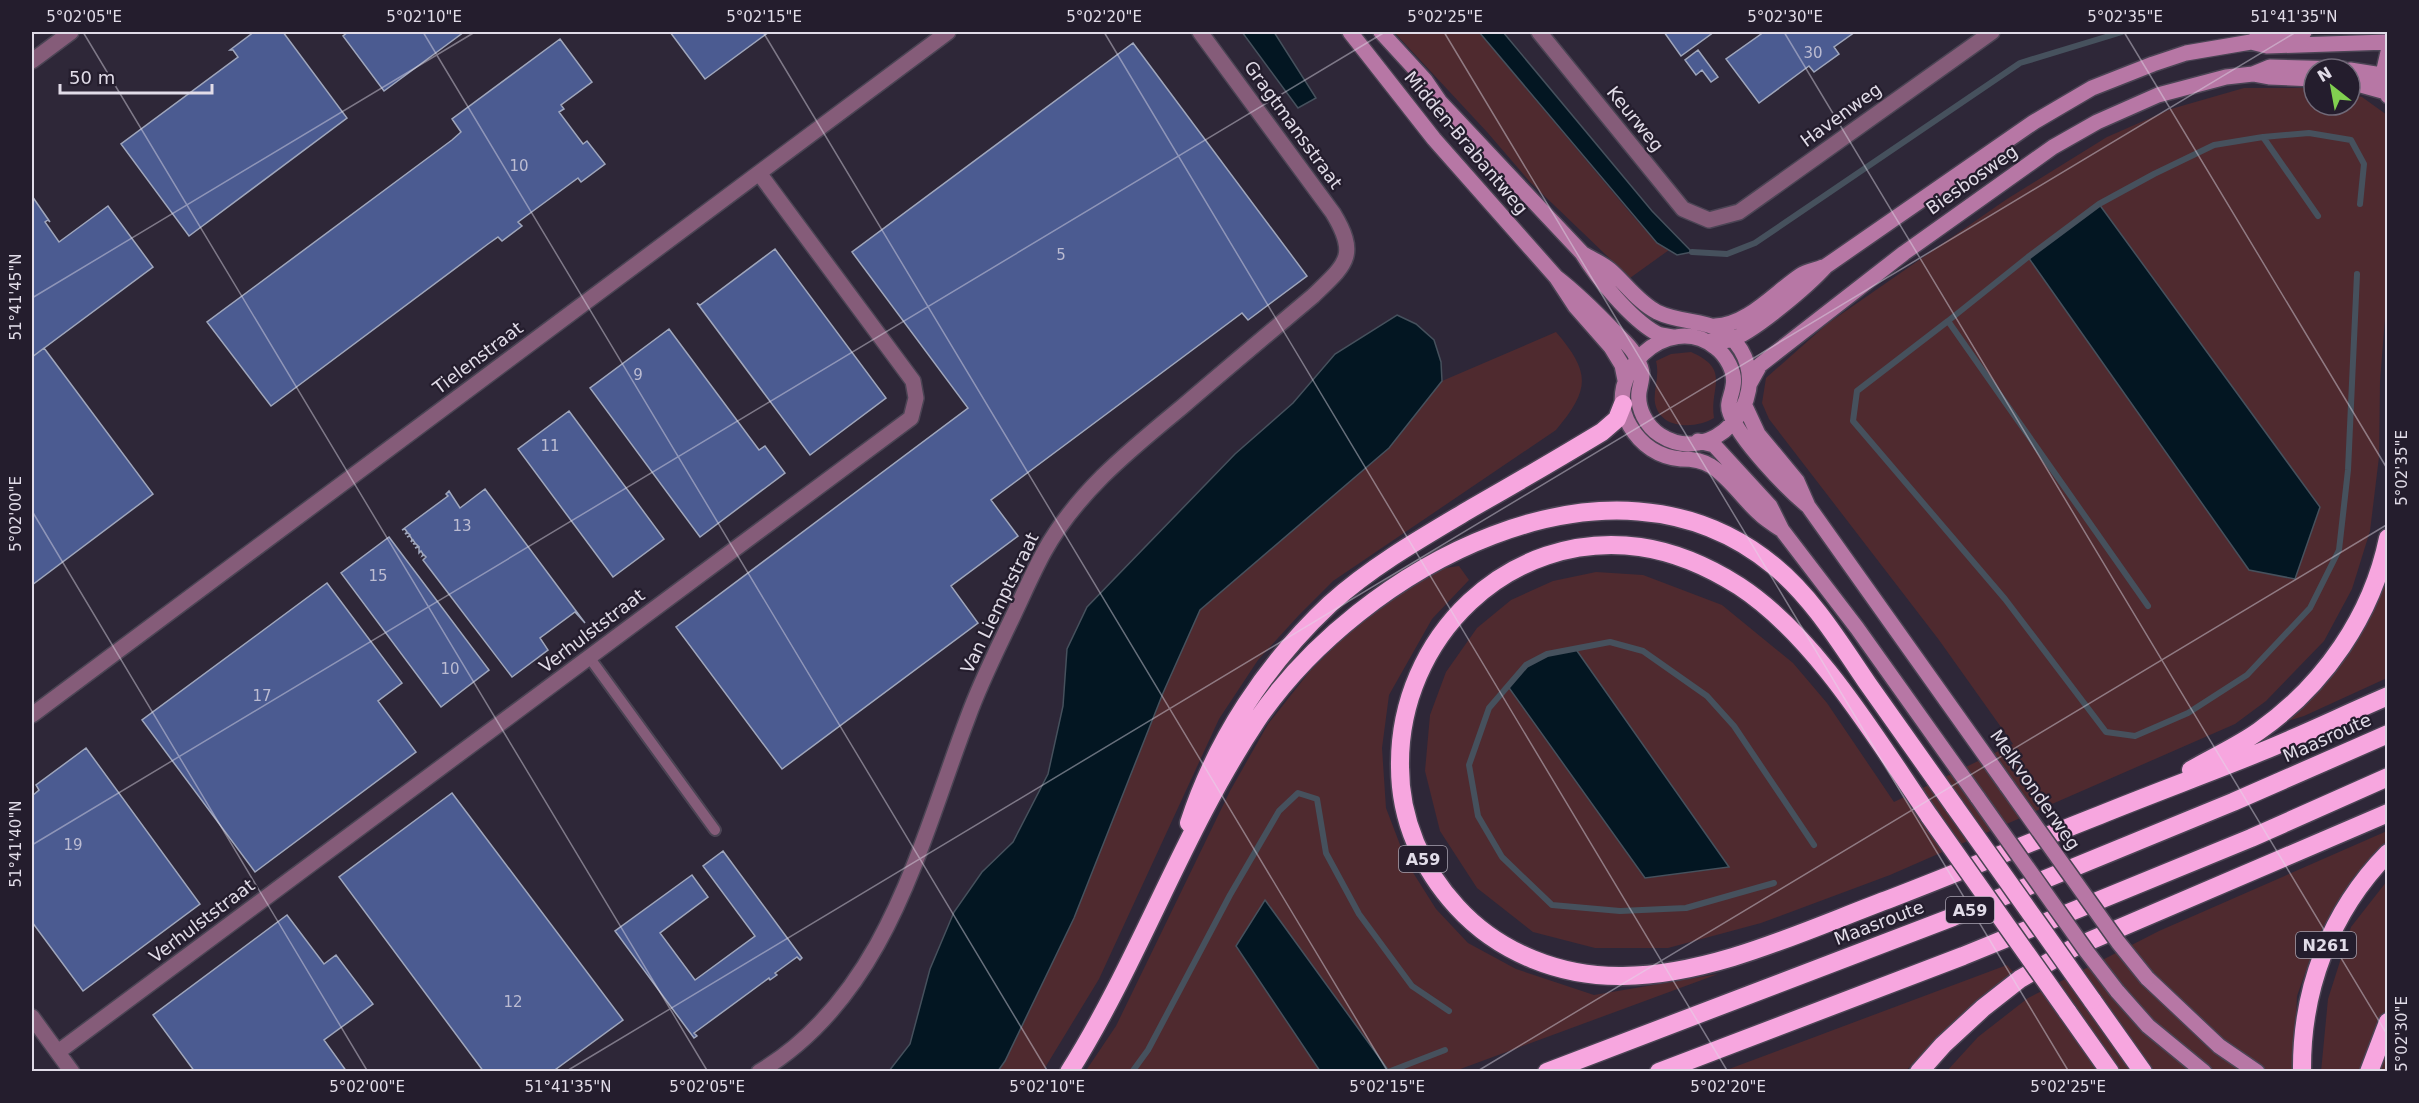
<svg xmlns="http://www.w3.org/2000/svg" width="2419" height="1103" font-family="'DejaVu Sans',sans-serif">
  <rect width="100%" height="100%" fill="#2e2738"/>
  <path fill="#4f2a2f" d="M1394,32H1479L1631,214L1657,243L1669,250L1630,278L1530,182L1487,132Z
    M2244,88H2314V105H2350V94L2362,97L2387,115V293L2380,381L2379,457L2370,531L2352,589L2324,641L2266,701L2235,724L1890,875L1761,923L1668,948H1595L1533,932L1477,888L1440,831L1425,771L1430,715L1446,672L1477,628L1511,600L1553,581L1596,572L1643,575L1722,605L1793,663L1827,703L1894,802L2013,744L1939,640L1769,419L1762,403L1766,378L1827,324L2007,199L2107,137L2171,109Z
    M1556,332C1591,373 1590,389 1556,430L1333,581L1299,615L1258,660L1219,719L1099,979L1043,1071L998,1072L1005,1061L1074,918L1163,693L1200,610L1389,448L1442,381Z
    M1691,352C1732,370 1709,387 1714,418C1696,429 1660,430 1655,403C1653,390 1660,377 1656,361L1671,354Z
    M2387,565V678L2304,716L2284,722C2297,711 2310,700 2322,687C2353,654 2378,608 2387,565Z
    M1459,566L1469,580L1432,619L1389,695L1382,748L1386,808L1407,863L1436,909L1468,943L1516,969L1594,995L1718,974L1455,1071L1085,1072L1116,1026L1230,791L1268,724L1310,671L1350,631L1409,588L1445,568Z
    M2387,831V842L2352,879L2319,934L2297,996L2294,1071L1946,1072L1978,1037L2028,998L2159,931Z
    M2387,881V1071L2321,1072L2328,999L2351,927Z
    M2007,965L2016,975C1977,1004 1938,1034 1906,1071L1721,1072Z"/>
  <path fill="#031622" stroke="#46515d" stroke-width="1.5" d="M1242,32H1274L1316,98L1298,108Z
    M1479,32H1503L1652,211L1692,252L1677,255L1657,243Z
    M2099,204L2320,507L2295,579L2249,570L2028,257Z
    M1397,315L1416,324L1434,340L1441,362L1442,381L1389,448L1200,610L1163,693L1074,918L1005,1061L998,1071H889L910,1044L930,969L954,912L982,872L1013,842L1048,774L1063,706L1067,649L1087,607L1235,454L1293,403L1335,354Z
    M1575,648L1729,867L1645,878L1507,685C1530,661 1542,655 1575,648Z
    M1265,900L1389,1071H1320L1236,946Z"/>
  <g fill="none" stroke-linecap="round" stroke-linejoin="round">
    <path stroke="#46515d" stroke-width="6" d="M2263,137L2309,133L2351,140L2364,164L2360,204
      M1692,252L1727,254L1755,243L2020,63L2122,32
      M1948,321L2028,257L2099,204L2154,174L2214,145L2263,137L2318,216
      M2148,606L1948,321L1857,391L1853,421L2005,599L2106,732L2135,736L2188,713L2247,675L2310,608L2339,550L2348,470L2357,274
      M1774,883L1686,908L1620,911L1552,905L1502,857L1478,816L1469,765L1489,708L1526,665L1547,654L1610,642L1643,651L1707,696L1734,726L1814,845
      M1132,1072L1148,1050L1230,895L1279,811L1298,793L1317,799L1326,853L1359,914L1412,986L1449,1011
      M1388,1072L1445,1050"/>
  </g>
  <path fill="#4b5b91" stroke="#9fa6bc" stroke-width="1.5" d="M254,32H283L347,118L189,236L121,144L238,57L233,50H230Z
    M348,32H464L384,91L343,36Z
    M670,32H769L705,79Z
    M1664,32H1714L1681,56Z
    M1764,32H1855L1834,47L1839,54L1814,72L1809,66L1759,103L1726,59Z
    M560,39L592,82L561,105L564,109L559,112L583,144L587,141L605,164L581,182L578,178L518,222L522,226L502,241L498,237L488,244L271,406L207,322L452,140L461,132L452,119Z
    M1133,43L1307,276L1248,320L1242,313L991,500L1018,536L951,586L978,623L782,769L676,627L968,408L852,252Z
    M1698,50L1718,77L1711,82L1702,70L1696,75L1685,60Z
    M32,196L50,222L48,220L45,222L59,242L108,206L153,267L32,357Z
    M775,249L886,398L810,455L697,303L700,305Z
    M669,329L759,450L765,446L785,473L700,537L590,388Z
    M44,348L153,494L32,585V357Z
    M569,411L664,539L613,577L518,449Z
    M485,489L585,623L575,612L540,638L548,650L512,677L423,560L426,557L424,555L422,556L423,554L421,551L419,553V547L415,548L418,546L416,544H413L415,543L413,540L411,542L412,539L410,536L407,537L410,535L408,533L405,534L407,532L405,529L402,530L448,496L446,494L449,491L460,508Z
    M389,537L489,670L441,707L341,573Z
    M327,583L402,683L378,701L416,752L255,872L142,720Z
    M86,748L200,904L83,991L32,922V796L39,790L36,785Z
    M452,793L623,1020L552,1072H484L339,877Z
    M723,851L802,958L800,960L797,957L775,973L777,975L770,980L769,978L694,1033L697,1036L694,1038L615,931L692,875L708,897L660,933L695,980L755,936L703,866Z
    M287,915L324,964L336,955L373,1004L324,1040L347,1072H195L153,1015Z"/>
  <g fill="none" stroke-linecap="round" stroke-linejoin="round">
    <g stroke="#4b4454" stroke-width="14">
      <path id="lane" d="M589,657L715,830"/>
    </g>
    <g stroke="#4b4454" stroke-width="18">
      <path id="street" d="M1539,32L1683,209L1709,220L1739,212L1992,32
        M32,61L71,32
        M32,715L948,32
        M32,1017L72,1072
        M58,1052L911,418L916,398L913,381L759,173
        M759,1072C886,996 919,846 968,717C981,681 998,648 1014,614C1024,593 1033,572 1044,552C1077,492 1130,450 1182,407C1225,370 1269,333 1313,296C1346,264 1359,256 1333,213L1200,32"/>
    </g>
    <g stroke="#4b4454" stroke-width="18">
      <path id="secondary" d="M1350,32L1434,139L1556,277L1575,306L1611,347L1622,365L1625,380
        M1381,32L1425,80L1440,102L1582,253C1598,279 1630,318 1656,333C1661,336 1669,336 1675,337
        M2251,42L2267,46L2388,42
        M2388,52L2383,74L2388,96
        M2350,70L2388,76
        M2253,74L2269,77L2314,79
        M2350,82L2386,92
        M1556,277C1578,294 1596,312 1616,333C1622,339 1629,345 1634,353C1637,359 1642,367 1642,374C1642,380 1640,386 1639,392C1637,408 1646,426 1660,435C1711,468 1772,402 1741,350C1720,315 1688,327 1657,312C1639,303 1625,283 1610,270C1602,263 1591,259 1582,253
        M1715,326C1748,325 1775,292 1801,275C1807,271 1816,270 1823,267
        M1707,341C1715,341 1722,342 1730,340C1753,333 1809,285 1826,266L2034,122L2092,88L2153,64L2186,53L2251,42L2265,35L2304,32
        M1750,383L1760,365L1904,253L2053,147L2097,122L2158,95L2226,77L2253,74L2270,67L2343,69
        M1745,406L1758,434L1797,481L1808,506L2007,786
        M1698,441L1714,445L1770,506L1782,530L1857,628L1978,798
        M1782,530C1775,525 1766,520 1760,514C1743,499 1730,478 1711,466C1702,460 1692,459 1681,459C1659,457 1641,445 1630,426C1599,375 1668,310 1715,347C1726,355 1736,372 1733,386C1732,396 1726,403 1730,413C1739,439 1786,488 1808,506
        M2147,978L2219,1046L2257,1072
        M2117,991L2148,1026L2204,1072"/>
    </g>
    <g stroke="#4b4454" stroke-width="21">
      <path id="highway" d="M2191,770C2213,757 2238,746 2259,731C2324,685 2372,616 2388,538
        M1930,817C1877,740 1817,637 1739,586C1709,567 1675,552 1640,547C1508,529 1398,638 1400,767C1400,820 1422,869 1457,907C1499,953 1561,977 1623,976C1714,975 1808,929 1892,898C1962,871 2031,842 2100,815C2154,793 2209,773 2263,751C2305,734 2346,714 2388,696
        M1189,823C1216,740 1266,664 1330,604C1372,566 1423,537 1472,508C1516,483 1559,458 1602,432L1617,419L1623,404
        M2092,1000L2143,1072
        M2067,1011L2110,1072
        M1069,1072C1140,959 1183,831 1257,720C1360,569 1610,430 1774,566C1813,598 1840,643 1868,684C1897,725 1926,766 1955,807
        M1547,1072L1953,917L2233,802L2388,734
        M1659,1072L1963,956L2251,838L2388,777
        M1919,1072L1943,1045L1983,1008L2020,979L2073,948L2388,813
        M2302,1072C2301,990 2330,912 2388,853
        M2369,1072L2388,1022"/>
    </g>
    <use href="#lane" stroke="#855c79" stroke-width="10"/>
    <use href="#street" stroke="#855c79" stroke-width="15"/>
    <use href="#secondary" stroke="#b777a5" stroke-width="15"/>
    <use href="#highway" stroke="#f7a6df" stroke-width="18"/>
    <g stroke="#4b4454" stroke-width="18" stroke-linecap="butt">
      <path id="secondary-bridge" d="M2007,786L2118,942L2147,978
        M1978,798L2087,952L2117,991"/>
    </g>
    <g stroke="#4b4454" stroke-width="21" stroke-linecap="butt">
      <path id="highway-bridge" d="M1955,807L2092,1000
        M1930,817L2067,1011"/>
    </g>
    <use href="#secondary-bridge" stroke="#b777a5" stroke-width="15"/>
    <use href="#highway-bridge" stroke="#f7a6df" stroke-width="18"/>
  </g>
  <path fill="none" stroke="#e1dce8" stroke-width="1.5" stroke-opacity="0.45" d="M83,32L708,1072M423,32L1048,1072M763,32L1388,1072M1104,32L1728,1072M1444,32L2069,1072M1784,32L2388,1036M2124,32L2388,470M32,298L475,32M32,511L368,1072M32,845L1385,32M565,1072L2296,32M1476,1072L2388,524M2387,1072L2388,1071"/>
  <g text-anchor="middle" stroke-width="4.5" stroke-linejoin="round" paint-order="stroke">
    <g font-size="15" fill="#bcbcd2">
      <text x="1813" y="58">30</text>
      <text x="519" y="171">10</text>
      <text x="1061" y="260">5</text>
      <text x="638" y="380">9</text>
      <text x="550" y="451">11</text>
      <text x="462" y="531">13</text>
      <text x="378" y="581">15</text>
      <text x="450" y="674">10</text>
      <text x="262" y="701">17</text>
      <text x="73" y="850">19</text>
      <text x="513" y="1007">12</text>
    </g>
    <g fill="#241d2d" stroke="#a8a3b0" stroke-width="1.5">
      <rect x="1399" y="846" width="48" height="26" rx="4.5"/>
      <rect x="1946" y="897" width="48" height="26" rx="4.5"/>
      <rect x="2296" y="932" width="60" height="26" rx="4.5"/>
    </g>
    <g font-size="16" font-weight="bold" fill="#e1dce8">
      <text x="1423" y="865">A59</text>
      <text x="1970" y="916">A59</text>
      <text x="2326" y="951">N261</text>
    </g>
    <g font-size="18" fill="#e1dce8" stroke="#241d2d">
      <text transform="translate(1841 115) rotate(-36)" y="6">Havenweg</text>
      <text transform="translate(1635 119) rotate(51)" y="6">Keurweg</text>
      <text transform="translate(1293 125) rotate(54)" y="6">Gragtmansstraat</text>
      <text transform="translate(1466 143) rotate(50)" y="6">Midden-Brabantweg</text>
      <text transform="translate(1972 180) rotate(-35)" y="6">Biesbosweg</text>
      <text transform="translate(478 358) rotate(-37)" y="6">Tielenstraat</text>
      <text transform="translate(1000 603) rotate(-64)" y="6">Van Liemptstraat</text>
      <text transform="translate(592 631) rotate(-37)" y="6">Verhulststraat</text>
      <text transform="translate(2327 738) rotate(-24)" y="6">Maasroute</text>
      <text transform="translate(2035 790) rotate(55)" y="6">Melkvonderweg</text>
      <text transform="translate(202 921) rotate(-37)" y="6">Verhulststraat</text>
      <text transform="translate(1879 923) rotate(-21)" y="6">Maasroute</text>
    </g>
  </g>
  <rect width="2419" height="1103" fill="none" stroke="#241d2d" stroke-width="66"/>
  <g transform="translate(2332 87) rotate(329)"><circle r="28" fill="#241d2d" stroke="#706978" stroke-width="1.5"/>
  <path d="M0-4.5L10 22L0 15L-10 22Z" fill="#81d050"/>
  <text y="-9" font-size="16" font-weight="bold" text-anchor="middle" fill="#e1dce8">N</text>
  </g>
  <path d="M60 84v9h152v-9" fill="none" stroke="#e1dce8" stroke-width="3"/>
  <text x="69" y="84" font-size="18" fill="#e1dce8" stroke="#241d2d" stroke-width="4.5" paint-order="stroke">50 m</text>
  <rect x="33" y="33" width="2353" height="1037" fill="none" stroke="#e1dce8" stroke-width="2"/>
  <g font-size="15" text-anchor="middle" fill="#e1dce8">
    <text x="84" y="22">5°02'05"E</text>
    <text x="424" y="22">5°02'10"E</text>
    <text x="764" y="22">5°02'15"E</text>
    <text x="1104" y="22">5°02'20"E</text>
    <text x="1445" y="22">5°02'25"E</text>
    <text x="1785" y="22">5°02'30"E</text>
    <text x="2125" y="22">5°02'35"E</text>
    <text x="2294" y="22">51°41'35"N</text>
    <text transform="translate(16 297) rotate(-90)" y="5">51°41'45"N</text>
    <text transform="translate(2402 468) rotate(-90)" y="5">5°02'35"E</text>
    <text transform="translate(16 514) rotate(-90)" y="5">5°02'00"E</text>
    <text transform="translate(16 844) rotate(-90)" y="5">51°41'40"N</text>
    <text transform="translate(2402 1034) rotate(-90)" y="5">5°02'30"E</text>
    <text x="367" y="1092">5°02'00"E</text>
    <text x="568" y="1092">51°41'35"N</text>
    <text x="707" y="1092">5°02'05"E</text>
    <text x="1047" y="1092">5°02'10"E</text>
    <text x="1387" y="1092">5°02'15"E</text>
    <text x="1728" y="1092">5°02'20"E</text>
    <text x="2068" y="1092">5°02'25"E</text>
  </g>
</svg>
